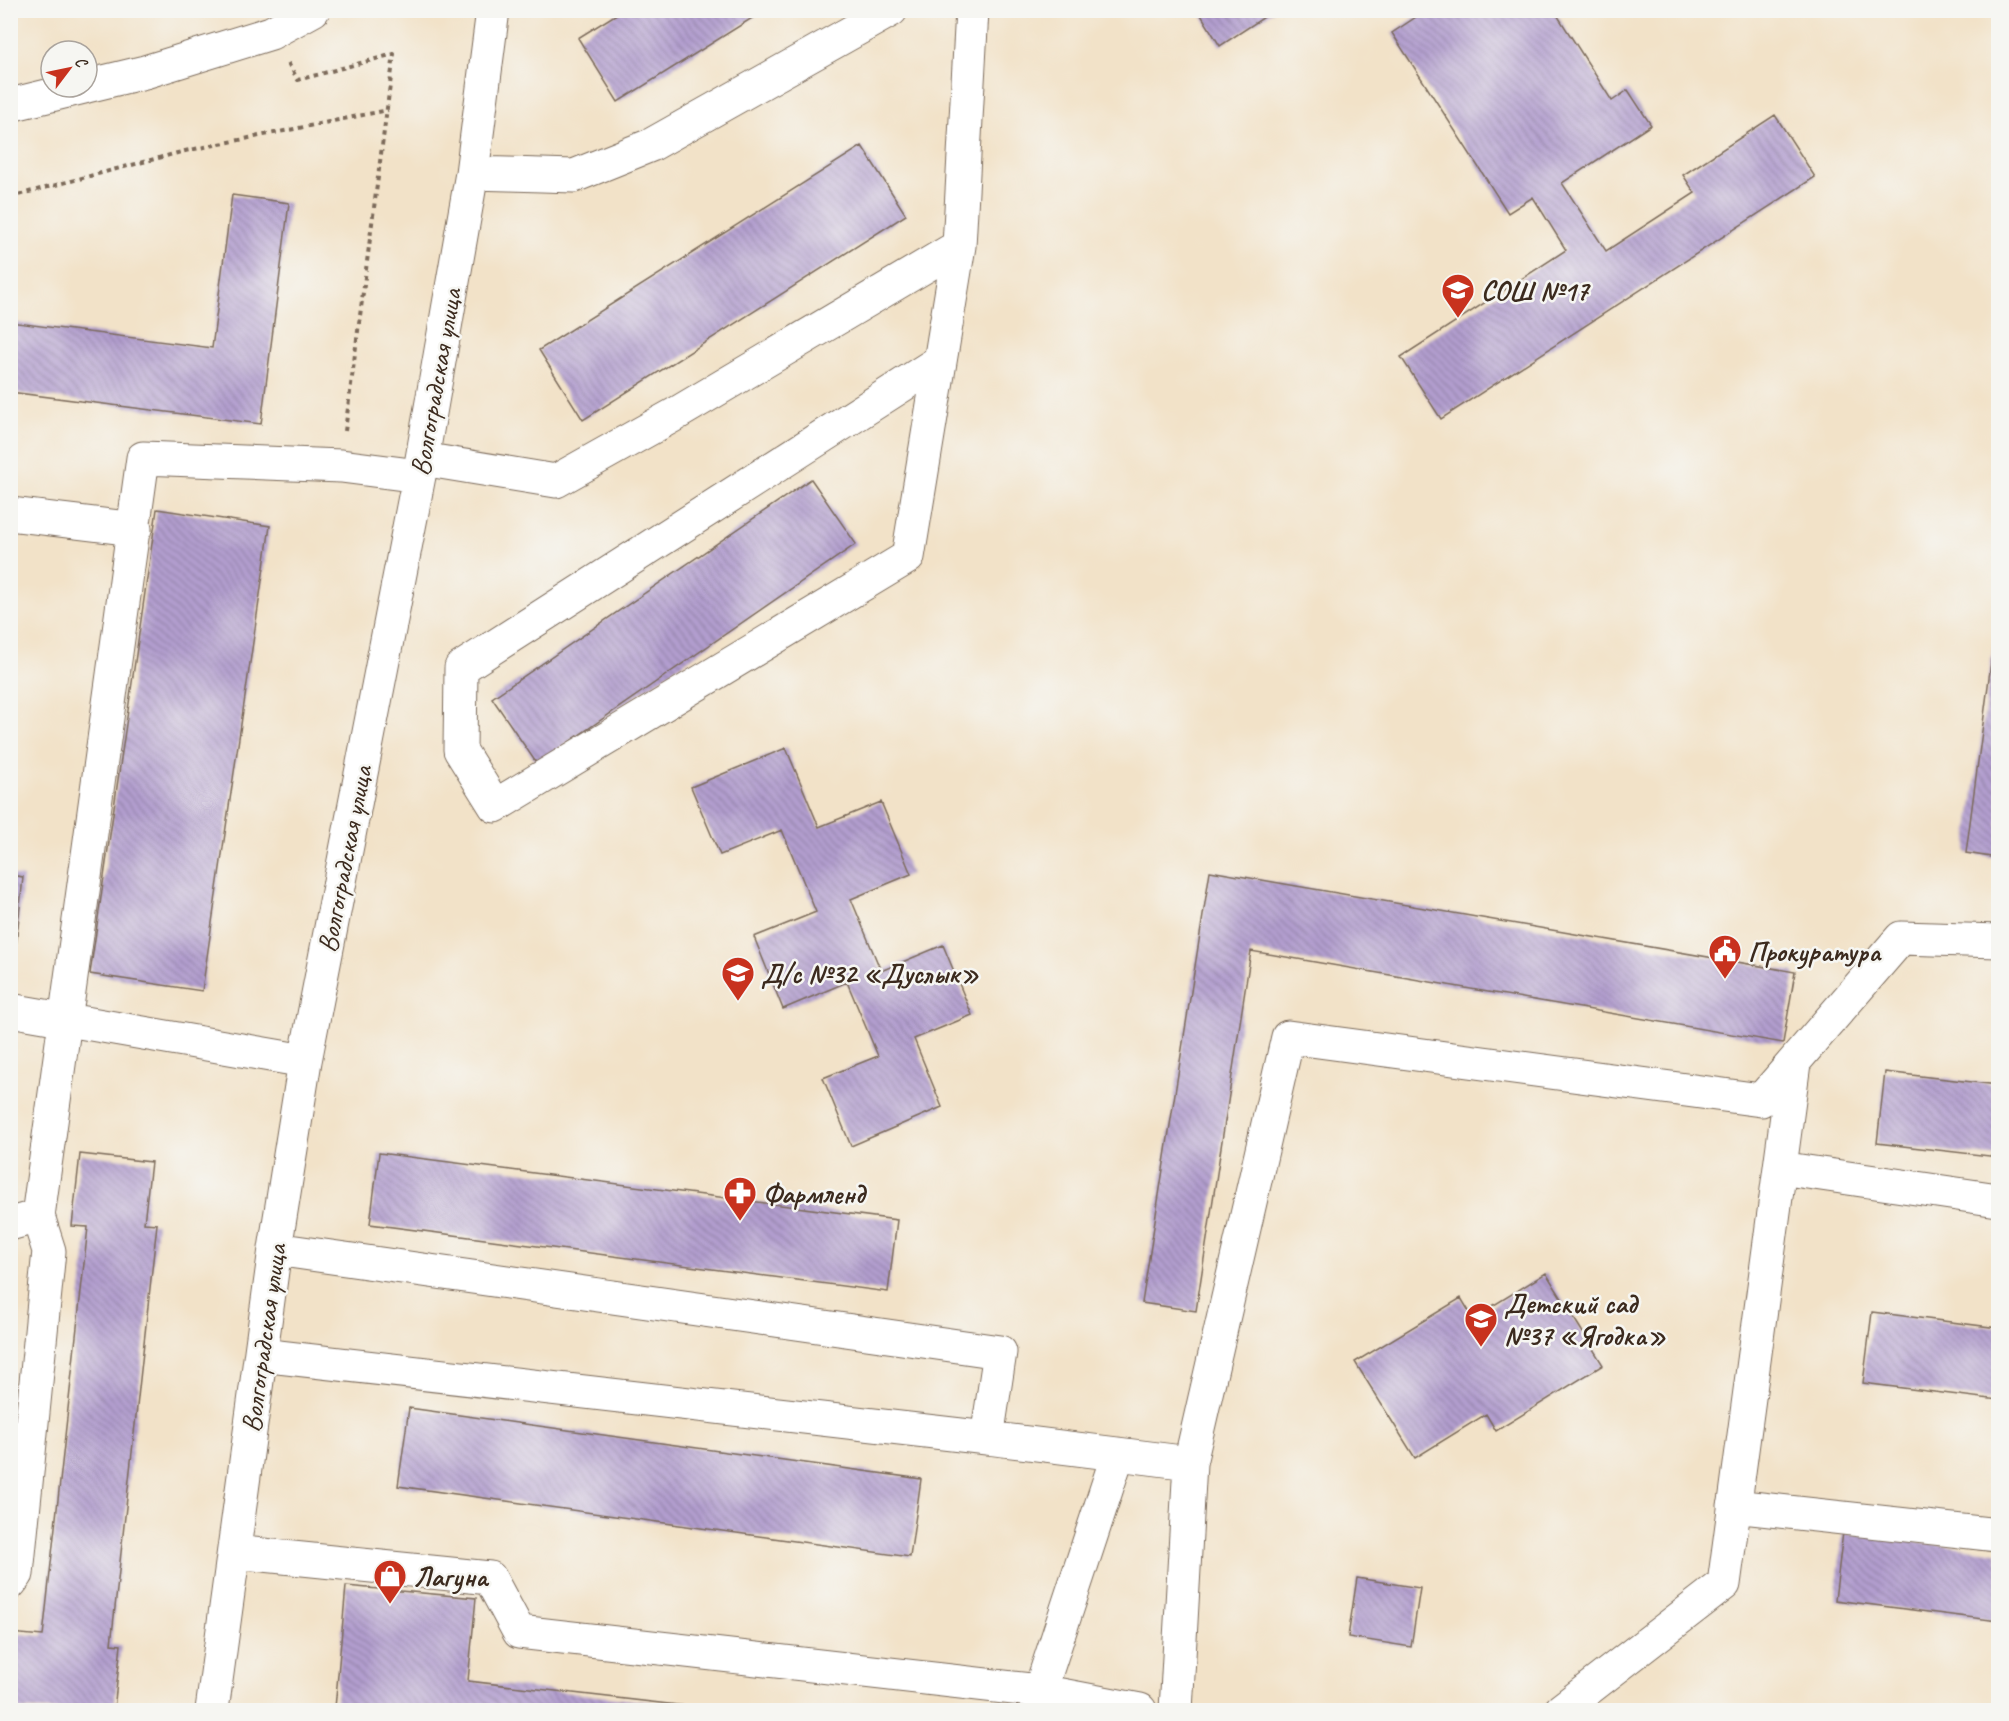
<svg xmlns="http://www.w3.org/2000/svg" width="2009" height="1721" font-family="Caveat,sans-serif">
  <defs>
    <pattern id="building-back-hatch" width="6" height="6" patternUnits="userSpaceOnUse" patternTransform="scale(1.5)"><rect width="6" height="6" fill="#b29ecf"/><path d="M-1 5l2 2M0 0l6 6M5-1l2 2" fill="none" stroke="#9281a7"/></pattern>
  </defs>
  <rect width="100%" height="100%" fill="#f6f6f2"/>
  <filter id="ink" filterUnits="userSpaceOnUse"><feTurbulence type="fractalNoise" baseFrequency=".0167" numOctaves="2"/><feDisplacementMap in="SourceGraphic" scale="12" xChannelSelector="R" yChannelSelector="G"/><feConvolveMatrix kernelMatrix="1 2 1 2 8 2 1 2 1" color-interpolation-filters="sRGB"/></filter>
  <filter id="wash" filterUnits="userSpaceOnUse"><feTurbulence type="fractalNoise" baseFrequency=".008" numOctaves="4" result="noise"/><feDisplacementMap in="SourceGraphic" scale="24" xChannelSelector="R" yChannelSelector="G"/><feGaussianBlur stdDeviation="1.35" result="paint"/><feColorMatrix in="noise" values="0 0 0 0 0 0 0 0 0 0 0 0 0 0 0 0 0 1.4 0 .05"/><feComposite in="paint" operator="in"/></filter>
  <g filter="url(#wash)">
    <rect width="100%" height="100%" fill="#f2e2c8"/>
    <g id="blocks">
      <path fill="url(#building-back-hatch)" d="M623,10H765L618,102L578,38Z
        M1198,10H1275L1220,46Z
        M1416,10H1554L1612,101L1628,90L1651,125L1562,183L1606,251L1695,193L1683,175L1775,115L1815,177L1441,419L1401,357L1566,250L1533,197L1508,213L1392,33L1419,15Z
        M862,146L906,215L583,420L539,350Z
        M232,195L289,203L261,424L10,392V322L212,348Z
        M811,479L856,544L537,764L492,698Z
        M157,509L270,526L202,991L90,974Z
        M1997,617H1998V858L1966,853Z
        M786,748L819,827L881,802L911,874L851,899L881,971L943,945L972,1015L914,1039L942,1107L851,1146L823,1078L878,1056L847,982L783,1009L754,937L816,912L782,830L720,855L691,787Z
        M1210,871L1795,972L1783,1043L1251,951L1196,1311L1142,1303Z
        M10,875L23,877L16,946L10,945Z
        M1885,1072L1998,1085V1157L1877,1143Z
        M379,1153L897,1220L888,1292L370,1224Z
        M80,1154L151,1162L144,1223L157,1224L111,1644L121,1645L114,1710H10V1633L43,1636L88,1227L72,1226Z
        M1546,1273L1603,1365L1496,1431L1486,1414L1415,1458L1355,1362L1461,1298L1473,1318Z
        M1872,1312L1998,1328V1400L1863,1383Z
        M409,1408L921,1479L910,1557L398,1486Z
        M1843,1532L1998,1552V1621L1835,1600Z
        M1357,1578L1420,1588L1411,1647L1348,1637Z
        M346,1586L476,1598L468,1681L712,1709V1710H315V1706L335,1708Z"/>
    </g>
  </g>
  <g filter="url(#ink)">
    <use href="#blocks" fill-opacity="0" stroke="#7b6a5a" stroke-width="1.5"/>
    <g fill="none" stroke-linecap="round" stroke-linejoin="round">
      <g stroke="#7b6a5a" stroke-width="35">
        <path id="minor" d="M472,173L574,176L651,145L891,10
          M940,361L461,668L460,750L495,806L908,557L959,246
          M422,459L556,481L674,415L959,246L972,10
          M10,514L135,529
          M10,1010L305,1061
          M1780,1168L1998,1200
          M10,1224L38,1216
          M261,1355L987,1438L1000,1352L275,1249
          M987,1438L1190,1463L1288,1037L1761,1100L1901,938L1998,941
          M1734,1506L1998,1535
          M234,1552L490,1578L519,1632L1040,1691L1140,1710
          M10,1583L17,1574L49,1251L38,1216L143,458L341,466L419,476
          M1040,1691L1118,1454
          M212,1710L275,1249L305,1061L419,476L472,173L493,10
          M1176,1710L1190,1463
          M1561,1710L1724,1584L1794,1063"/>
      </g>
      <g stroke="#7b6a5a" stroke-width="35">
        <path id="major" d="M87,86L145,72L271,33L313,10
          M10,105L84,87"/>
      </g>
      <path stroke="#7b6a5a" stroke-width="4" stroke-dasharray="4.5 4.5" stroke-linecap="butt" d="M288,63L298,80L394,54L345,431
        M10,197L185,151L388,110"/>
      <use href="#minor" stroke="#fff" stroke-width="33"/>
      <use href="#major" stroke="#fff" stroke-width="33"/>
    </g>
  </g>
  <defs>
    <g id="school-pin" transform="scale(1.725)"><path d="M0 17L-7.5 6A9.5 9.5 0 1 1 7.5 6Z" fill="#c8321e" stroke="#f6f6f2"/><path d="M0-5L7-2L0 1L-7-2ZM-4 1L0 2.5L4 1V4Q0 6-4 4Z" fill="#fff"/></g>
    <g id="civic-pin" transform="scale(1.725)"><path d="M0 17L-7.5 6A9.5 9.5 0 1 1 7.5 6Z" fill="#c8321e" stroke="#f6f6f2"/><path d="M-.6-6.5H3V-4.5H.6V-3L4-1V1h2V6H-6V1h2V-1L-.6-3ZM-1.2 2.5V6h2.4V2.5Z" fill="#fff"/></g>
    <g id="pharmacy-pin" transform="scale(1.725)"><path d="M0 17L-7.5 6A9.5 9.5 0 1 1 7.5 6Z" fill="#c8321e" stroke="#f6f6f2"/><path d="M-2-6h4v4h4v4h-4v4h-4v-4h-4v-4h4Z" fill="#fff"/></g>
    <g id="shop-pin" transform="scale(1.725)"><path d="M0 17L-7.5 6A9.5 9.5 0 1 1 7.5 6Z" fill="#c8321e" stroke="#f6f6f2"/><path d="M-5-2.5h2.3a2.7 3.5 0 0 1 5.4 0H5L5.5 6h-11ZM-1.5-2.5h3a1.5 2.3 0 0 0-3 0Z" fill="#fff"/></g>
  </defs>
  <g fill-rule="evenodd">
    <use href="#school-pin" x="1458" y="290"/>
    <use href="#civic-pin" x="1725" y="951"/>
    <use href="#school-pin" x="738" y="973"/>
    <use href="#pharmacy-pin" x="740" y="1193"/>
    <use href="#school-pin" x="1481" y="1319"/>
    <use href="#shop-pin" x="390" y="1576"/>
  </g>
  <g text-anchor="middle" stroke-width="5" stroke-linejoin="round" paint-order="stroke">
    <g font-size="28" font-weight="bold" fill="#3b2a1e" stroke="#f6f6f2" text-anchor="start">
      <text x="1481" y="300">СОШ №17</text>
      <text x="1748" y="961">Прокуратура</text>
      <text x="761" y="983">Д/с №32 «Дуслык»</text>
      <text x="763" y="1203">Фармленд</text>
      <text x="1504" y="1313">Детский сад<tspan x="1504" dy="32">№37 «Ягодка»</tspan></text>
      <text x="413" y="1586">Лагуна</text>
    </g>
    <g font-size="28" fill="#3b2a1e" stroke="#f6f6f2">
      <text transform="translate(435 382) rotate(-80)" y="10">Волгоградская улица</text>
      <text transform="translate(344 859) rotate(-79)" y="10">Волгоградская улица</text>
      <text transform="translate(263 1338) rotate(-82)" y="10">Волгоградская улица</text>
    </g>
  </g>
  <rect width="2009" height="1721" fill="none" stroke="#f6f6f2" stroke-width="36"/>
  <g transform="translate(69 69) rotate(58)"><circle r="28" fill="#f6f6f2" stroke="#aba49d" stroke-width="1.5"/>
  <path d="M0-4.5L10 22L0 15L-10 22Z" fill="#c8321e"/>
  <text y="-9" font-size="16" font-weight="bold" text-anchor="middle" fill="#3b2a1e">С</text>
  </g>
</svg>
